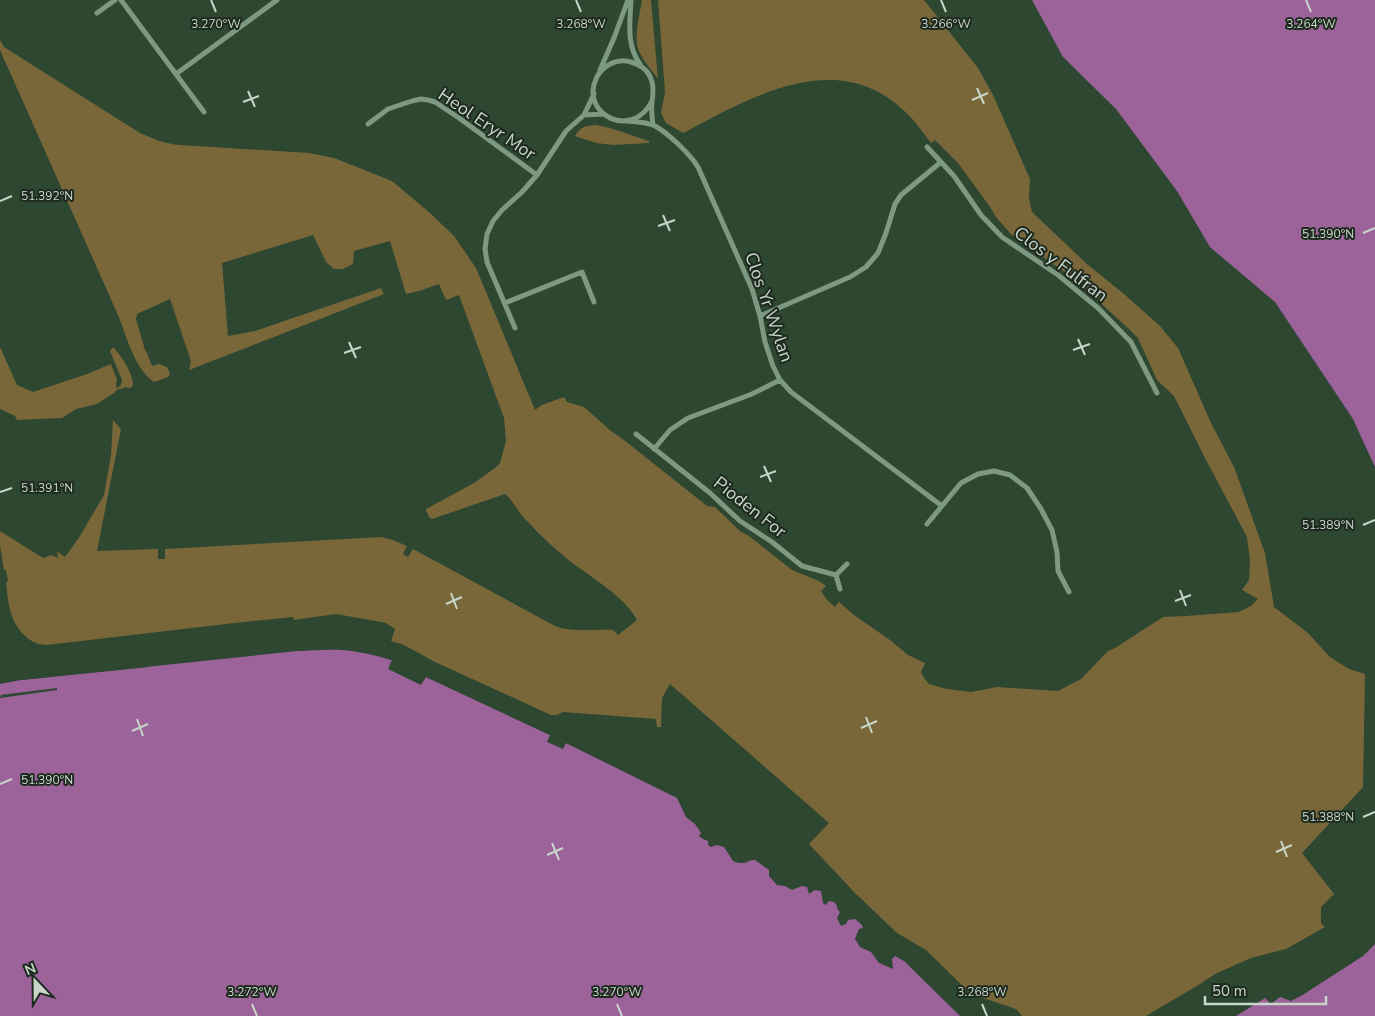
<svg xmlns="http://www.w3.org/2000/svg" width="1375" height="1016" font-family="'Nunito Sans',sans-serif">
  <rect width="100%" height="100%" fill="#2d4731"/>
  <path fill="#79673a" d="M642,0H651L658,79C651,69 641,59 638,48C634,35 640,13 642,0Z
    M658,0H924L978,68L993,95L1030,179L1029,198L1032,212L1087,264L1124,294L1160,326L1178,348L1211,423L1234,467L1265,553L1274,607L1308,633L1330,657L1349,669L1365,674L1363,787L1302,853L1334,894L1321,907V923L1325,927L1286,949L1251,958L1215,974L1200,984L1146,1016H1022L1016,1009L971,994L926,950L897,933L855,893L809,844L829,823L670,684L662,698L661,727H657L656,719L563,712L557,715H551L435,662L404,645L391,641L395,629L386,623L381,622L336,614L294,620L293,617L243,622L47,645C26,645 12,624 9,605C7,598 7,589 6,582L8,581L6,570H4L0,546V531L43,558L51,555L58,558L57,551L65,557L80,536L104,495L111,455L113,420L121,429L97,551L158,549V559H165V549L381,537L393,540L407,546L403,554L408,557L413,549L555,626C574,633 593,629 613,630L618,635L637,620C626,598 591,577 571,562C556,550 540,535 526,520C518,512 513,500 505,494L432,519L430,518L426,511V509L474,483L495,468L500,463L506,441L504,418L459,295L446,300L439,284L419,291L406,294L390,241L354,251L353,264L343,269H334L326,262L313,235L222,263L228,336L255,331L381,288L384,294L189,370L191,361L170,299L137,314L136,319L145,350L147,353L152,366L159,364L167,367L170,374L168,377L154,382C134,368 127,337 118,315L0,50V40L4,47L140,133C154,139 165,144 180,145L309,153L334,158L392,181L430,213L454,236L476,268L535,410L542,405L564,397L567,402L584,407L611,431L624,440L707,506L715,507L740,531L749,536L792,570L819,581L826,586L821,591L828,601L835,607L839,602L854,615L890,640L908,655L925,663L921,672L924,678L929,684L947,689L971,692L997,687L1058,691L1081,679L1108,651L1115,648L1163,617L1186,616L1239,612L1251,606L1258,599L1242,590L1249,580L1250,561L1247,537L1206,460L1174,396L1157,380L1138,338L1129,329L1073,278L1011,234L996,217L990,207L958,163L935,140L931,143C922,131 913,118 901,108C834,48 749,98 683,133L666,123L661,113L665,92Z
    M596,125L610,128L649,141V143L613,145L596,143L575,136C581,126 585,126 596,125Z
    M0,347L17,385L33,392L87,374L111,364L117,380L116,384L117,389L121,385L122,380L110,351L112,348H114C122,357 132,372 133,384L132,387L128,388L126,387L117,390L114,393L97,404L76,409L62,418L17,420L15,416L0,409Z"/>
  <path fill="#9c639a" d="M1032,0H1375V467L1353,419L1275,302L1210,247L1177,191L1116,109L1063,57Z
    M317,649C345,649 365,652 392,660L388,669L421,685L426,677L550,735L547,742L563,749L566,743L677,798L686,817L695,824L701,833L699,836L703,839L708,841V845L711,847L717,845L724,847L733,861L738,863H744L752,860H755L769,870V876L777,885L785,886L792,890L802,886L807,887L809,894L815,890L821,891L823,903L826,905L829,901L834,902L836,904L838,910L840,912L837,918L841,926L846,924L848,920L855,919L862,925L863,928L859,929L855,939L860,947L871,952L879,963L893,969L892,959L895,956L904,961L960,1016H0V684L21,680Z
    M1375,944V1016H1236L1265,998L1271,1004L1280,997L1291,1001L1301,996L1363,956Z"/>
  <path fill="#2d4731" d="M317,647H346L359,649L393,658L394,661L375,655L346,649L297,651V648Z
    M148,664V667L129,669L21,680V678Z
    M426,675L552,733V736L424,676Z
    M57,688V690L0,698L1,695Z
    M567,741L678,795L681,799L564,742Z"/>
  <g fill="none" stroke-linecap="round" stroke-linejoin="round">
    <path stroke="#7d9981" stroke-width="5" d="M121,0L204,112
      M631,0C630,23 626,45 640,64
      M97,13L115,0
      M600,70L614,38L628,0
      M176,74L277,0
      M652,101C632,141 580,114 596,79C600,69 610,62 620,61C628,60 635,63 642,67C654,76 654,89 652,102C651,110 652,117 653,125
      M584,115L604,114
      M627,121C636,122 647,122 655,126C668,133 690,154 698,167L752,289L760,316L765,342L773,366L780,380L791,392L942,506
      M368,124L388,109L412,101L421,99L428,100L435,102L459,118L537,175
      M927,147L954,176L981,215L1002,237L1058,275L1098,308L1131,342L1157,393
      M505,303L582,272L594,302
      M760,316L850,277L866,267L878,253L886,233L895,204L901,195L941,162
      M515,328L487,262L485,249L487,234L493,221L502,210L522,192L537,175L566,131L584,115L594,94
      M636,434L710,493L740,521L772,542L802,566L836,575L840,589
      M654,449L670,430L688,418L752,394L780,380
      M927,524L961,483L978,474L994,471L1010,475L1027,488L1041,509L1052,530L1057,552L1058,571L1069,592
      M836,575L847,564"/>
  </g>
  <path fill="none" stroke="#c7d6c8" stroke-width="2" d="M211,0L216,12M576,0L581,12M941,0L946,12M1306,0L1311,12M977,88L984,104M248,91L255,107M972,100L988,93M243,102L259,96M0,201L12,196M663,215L670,231M658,226L675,220M1363,233L1375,228M1078,339L1085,355M349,342L356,358M1073,350L1090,344M344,353L361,347M764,466L771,482M760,477L776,471M0,492L12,488M1363,525L1375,520M1180,590L1186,606M451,593L457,609M1175,601L1191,595M446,604L462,597M866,717L872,733M137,719L143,736M861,728L877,721M132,731L148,724M0,784L12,779M1363,817L1375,812M1281,841L1287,857M552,843L559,860M1276,852L1292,845M547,855L563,848M252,1004L257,1016M617,1004L622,1016M982,1004L987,1016"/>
  <g text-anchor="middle" stroke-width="4" stroke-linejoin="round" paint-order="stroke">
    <g font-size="18" fill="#c7d6c8" stroke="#1e2a20">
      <text transform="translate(487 124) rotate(34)" y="6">Heol Eryr Mor</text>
      <text transform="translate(1061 264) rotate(37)" y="6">Clos y Fulfran</text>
      <text transform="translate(769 307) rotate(71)" y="6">Clos Yr Wylan</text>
      <text transform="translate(750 507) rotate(38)" y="6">Pioden For</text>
    </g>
  </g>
  <g font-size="12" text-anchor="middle" fill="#c7d6c8" stroke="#1e2a20" stroke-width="4" stroke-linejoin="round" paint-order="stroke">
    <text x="216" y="28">3.270°W</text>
    <text x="581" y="28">3.268°W</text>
    <text x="946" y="28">3.266°W</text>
    <text x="1311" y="28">3.264°W</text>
    <text x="47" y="200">51.392°N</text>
    <text x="1328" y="238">51.390°N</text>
    <text x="47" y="492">51.391°N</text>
    <text x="1328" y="529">51.389°N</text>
    <text x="47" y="784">51.390°N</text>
    <text x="1328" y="821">51.388°N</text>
    <text x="252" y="996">3.272°W</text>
    <text x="617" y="996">3.270°W</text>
    <text x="982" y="996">3.268°W</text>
  </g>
  <g transform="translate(35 981) rotate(338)" stroke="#1e2a20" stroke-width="4" paint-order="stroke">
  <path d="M0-4L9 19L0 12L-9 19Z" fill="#c7d6c8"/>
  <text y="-8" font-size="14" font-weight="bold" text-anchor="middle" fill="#c7d6c8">N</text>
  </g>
  <path d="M1205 996v8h121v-8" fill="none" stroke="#c7d6c8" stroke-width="2.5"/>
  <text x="1212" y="996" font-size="15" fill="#c7d6c8" stroke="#1e2a20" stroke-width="4" paint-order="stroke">50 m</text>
</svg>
